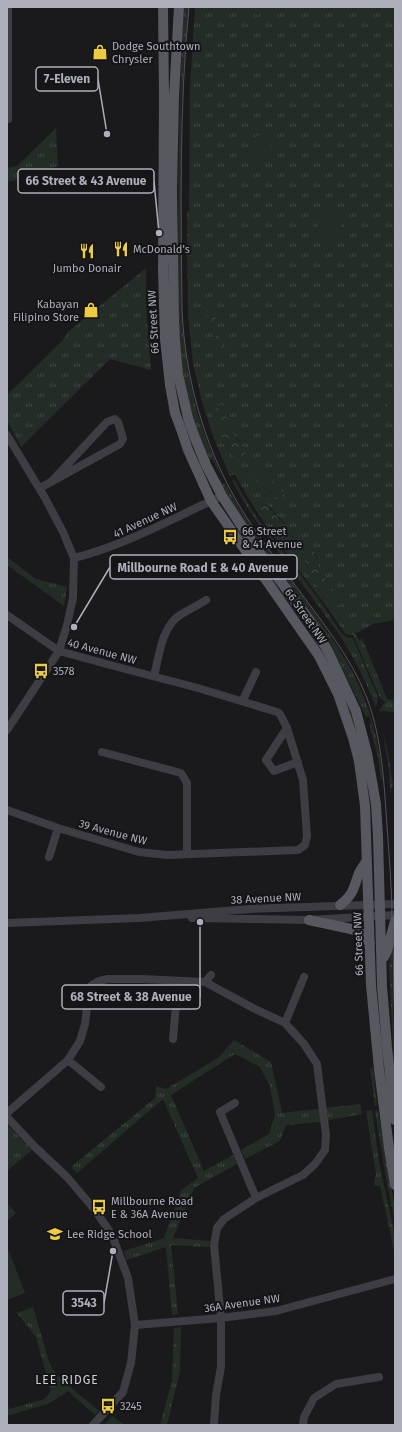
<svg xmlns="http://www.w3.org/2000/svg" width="402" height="1432" font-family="'Fira Sans',sans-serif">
  <defs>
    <pattern id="grass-tufts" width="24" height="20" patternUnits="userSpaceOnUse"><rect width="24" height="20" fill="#242c26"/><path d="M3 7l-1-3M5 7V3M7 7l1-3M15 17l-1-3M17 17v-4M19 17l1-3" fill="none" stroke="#414844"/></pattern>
    <pattern id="forest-crowns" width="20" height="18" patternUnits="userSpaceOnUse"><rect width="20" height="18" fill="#242c26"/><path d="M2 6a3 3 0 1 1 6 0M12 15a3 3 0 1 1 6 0" fill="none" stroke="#414844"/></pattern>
  </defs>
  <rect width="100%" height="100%" fill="#1a1a1c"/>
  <path fill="url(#grass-tufts)" fill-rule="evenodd" d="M184,7H188L181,104V288L182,327L187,366L197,412L208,443L223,479L212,459L208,461C196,428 185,396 181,362C175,316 178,268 178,222C178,150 180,79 184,7Z
    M195,7H395V620L373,624L355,634L360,641L362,638L387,699L395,701V712L379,711L385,702L379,696L353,635L346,634L344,632C309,579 264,531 235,474L230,476L214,439L201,398L193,363L188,316L187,211H189L190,88ZM216,411L229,415C222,427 232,432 238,440C242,444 244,450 246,454L231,453L227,448L215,415ZM252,470H262C262,473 269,481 273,482C278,484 280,483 283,489L271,494L257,480ZM262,500L266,503L286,525V531C277,531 276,526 271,521C265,513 261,513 258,503ZM315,551L319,571L341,600L308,569L305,561L302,557Z
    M56,128L58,166L27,178L7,182V168L17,166Z
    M146,268V307L151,370L110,359L21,447L7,421V395L62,341L68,332Z
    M214,470L223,484L225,483C248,525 277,563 306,601C327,631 349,660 363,695C374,722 380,751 383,780H381L378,758L369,724L371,723L369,716L366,717L330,643L304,604L250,532L239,513L237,514L222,488H223Z
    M234,479L253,512L317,597L342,634L348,638H353L377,695L378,700L376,707C366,681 354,658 339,634L263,531L244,502L232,480Z
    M7,557L36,579L67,587L64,606L7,565Z
    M273,579L314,634L348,702L358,730L372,810L371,807L367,784L318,646L307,628L272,580Z
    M383,733L389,757L393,786L391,789V792H390L389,769Z
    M392,942L395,1086L389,968Z
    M234,1040L271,1062L282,1113L360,1104L362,1114L319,1122L286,1125L280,1141L245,1159L241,1150L269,1134L275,1115L270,1086L260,1067L235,1054L171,1095L204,1171L233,1155L237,1164L194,1188L173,1238L210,1241L209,1247L171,1245L178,1314L172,1315L166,1247L126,1260L124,1251L164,1238L181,1190L198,1178L163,1099L77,1173L71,1167L155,1098L156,1086L166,1089L218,1058Z
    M370,1068H373L377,1106H375Z
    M372,1110L379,1163L395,1235V1255L380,1186H375L374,1182L376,1174L366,1111Z
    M375,1111H378L395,1209V1223L385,1172Z
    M7,1124L32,1150L7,1171Z
    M7,1203L16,1213L7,1221Z
    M33,1307L50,1365L61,1379L99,1411L95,1415L68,1391L50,1403L7,1416V1404L9,1409L45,1399L51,1391L36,1337L17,1313Z
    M181,1327L180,1371L167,1425H160L172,1381L174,1328Z
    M112,1416L125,1425L105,1424Z"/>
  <path fill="url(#forest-crowns)" d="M210,309L214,310L218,331L213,334L210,333L206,314L208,310Z
    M217,335L220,337L222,344L229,349V356C215,356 215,351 212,339Z
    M220,404C234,409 227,413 227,421C226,437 251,444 246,462H239L235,459L224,443L218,427L215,415L217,406Z
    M258,468L262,470V473L268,474L271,481C273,482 275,482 278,483C285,485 284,493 282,499L279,500L271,496V493L256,480L252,470Z
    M265,499C266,507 284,524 290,529L289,530C277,534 276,524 269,518C264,514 258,511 258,503Z
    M304,546L310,547L314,548L319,571L341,600V603L340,606L334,604L308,576L307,564L300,554L301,548Z"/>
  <path fill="#242c26" d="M248,7H268L264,12L257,15Z
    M259,135C266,138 271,139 272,147C277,168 242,167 250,147C252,142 254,138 259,135Z
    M325,210C342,209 346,227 335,237C332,237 327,237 325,236C314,230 316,215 325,210Z
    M392,397H395V417L389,413L387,404Z
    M9,1251L25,1293L7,1300V1252Z"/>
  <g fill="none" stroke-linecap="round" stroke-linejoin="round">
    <path stroke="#3d3d43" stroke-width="8" d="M8,7V119
      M7,435L45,498L63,532L74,558L73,598L67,625L59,651L7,730
      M40,488L120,444L123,439L118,422L115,419L107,422L52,481
      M74,558C126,545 173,518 222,496
      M7,615L59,651L110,665L198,688L277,712L280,714L287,728L303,780L307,836L305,845L298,850L167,855L139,852L58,828L7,810
      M154,676C159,657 161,632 176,618C185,611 197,606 206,600
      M243,700L256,672
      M287,728L266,760L274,771L298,762
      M102,752L181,773L187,783V854
      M49,857L58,828
      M192,918L309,920L395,915
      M7,923L139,918L250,909L395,904
      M205,982L211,975
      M285,1023L304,977
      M173,1039L178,981
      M68,1060L101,1087
      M235,1103L220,1112L256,1198
      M7,1113L68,1060L80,1041L85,1024L88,998L91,986L99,981L108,979H142L205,982L253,1008L285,1023L304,1044L317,1064L326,1135L325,1150L315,1164L303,1175L256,1198L224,1219L217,1228L214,1245L221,1318V1367L216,1395L214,1425
      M7,1117L34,1146L67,1177L95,1210L112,1235L128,1278L135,1325L131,1363L123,1392L93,1425
      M135,1325L221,1318L276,1311L395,1279
      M303,1425L304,1417L314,1398L336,1384L379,1377"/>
    <path stroke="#575860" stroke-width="10" d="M163,7L164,96L163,270L165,339L170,385L175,413L181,429L188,450L211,501L319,656L338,694L353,738L359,761L365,806L371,985L379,1069L389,1148L395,1185
      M179,7L174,96L172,191L174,320L175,342L178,374L188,418L195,438L206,465L222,496L256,548L313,625L329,653L356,711L367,753L376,804L378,837L382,986L387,1047L395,1120
      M340,905C354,894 353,889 359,873C361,869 365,864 367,860
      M309,920L351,929L359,932L370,943
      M384,957L387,951L395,921"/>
    <path stroke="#52535a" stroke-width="1" d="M189,7C179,107 181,209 182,310C185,376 203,442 236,500C253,530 275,557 295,585C321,621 350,655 367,698C382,739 384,782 387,826C389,856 392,887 392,918C394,952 393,987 395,1021"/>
  </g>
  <defs>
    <g id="shop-bare" transform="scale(1.2)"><path d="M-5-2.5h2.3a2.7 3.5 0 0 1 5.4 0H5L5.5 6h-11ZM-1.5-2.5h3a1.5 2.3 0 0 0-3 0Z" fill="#eccd42" stroke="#151517" stroke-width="2.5" paint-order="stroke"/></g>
    <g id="restaurant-bare" transform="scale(1.2)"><path d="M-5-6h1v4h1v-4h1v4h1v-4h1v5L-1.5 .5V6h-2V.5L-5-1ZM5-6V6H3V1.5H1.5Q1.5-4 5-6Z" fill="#eccd42" stroke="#151517" stroke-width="2.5" paint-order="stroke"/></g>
    <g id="bus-bare" transform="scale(1.2)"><path d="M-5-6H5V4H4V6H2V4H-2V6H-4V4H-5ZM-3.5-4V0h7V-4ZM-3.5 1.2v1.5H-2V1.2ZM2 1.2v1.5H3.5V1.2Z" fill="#eccd42" stroke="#151517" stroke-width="2.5" paint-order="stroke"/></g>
    <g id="school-bare" transform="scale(1.2)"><path d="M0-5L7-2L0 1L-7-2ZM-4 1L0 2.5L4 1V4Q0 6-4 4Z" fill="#eccd42" stroke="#151517" stroke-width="2.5" paint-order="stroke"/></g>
  </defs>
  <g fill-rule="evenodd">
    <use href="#shop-bare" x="100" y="52"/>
    <use href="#restaurant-bare" x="121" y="249"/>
    <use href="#restaurant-bare" x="87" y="251"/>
    <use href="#shop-bare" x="91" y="310"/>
    <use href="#bus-bare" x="230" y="537"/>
    <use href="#bus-bare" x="41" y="671"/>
    <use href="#bus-bare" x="99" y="1207"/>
    <use href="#school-bare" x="55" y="1234"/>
    <use href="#bus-bare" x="108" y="1406"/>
  </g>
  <g text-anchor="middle" stroke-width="4" stroke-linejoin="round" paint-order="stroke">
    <g font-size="11" fill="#adafbb" stroke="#151517" text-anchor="start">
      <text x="112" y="50">Dodge Southtown<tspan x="112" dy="13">Chrysler</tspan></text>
      <text x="133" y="253">McDonald's</text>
      <text x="87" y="272" text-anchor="middle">Jumbo Donair</text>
      <text x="79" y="308" text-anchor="end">Kabayan<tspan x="79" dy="13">Filipino Store</tspan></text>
      <text x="242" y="535">66 Street<tspan x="242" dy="13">&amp; 41 Avenue</tspan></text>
      <text x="53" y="675">3578</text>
      <text x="111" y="1205">Millbourne Road<tspan x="111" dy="13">E &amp; 36A Avenue</tspan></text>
      <text x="67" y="1238">Lee Ridge School</text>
      <text x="120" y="1410">3245</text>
    </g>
    <g font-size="11" fill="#adafbb" stroke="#151517">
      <text transform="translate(153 322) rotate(-93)" y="4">66 Street NW</text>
      <text transform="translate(145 520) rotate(-25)" y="4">41 Avenue NW</text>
      <text transform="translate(306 616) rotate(55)" y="4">66 Street NW</text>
      <text transform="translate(102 651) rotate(15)" y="4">40 Avenue NW</text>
      <text transform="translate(113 832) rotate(15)" y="4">39 Avenue NW</text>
      <text transform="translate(266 898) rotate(-3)" y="4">38 Avenue NW</text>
      <text transform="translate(358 944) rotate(-92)" y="4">66 Street NW</text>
      <text transform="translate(242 1303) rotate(-8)" y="4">36A Avenue NW</text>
    </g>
    <g font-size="12" letter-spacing="1" fill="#cecfd7" stroke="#151517">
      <text x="67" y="1384">LEE RIDGE</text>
    </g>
  </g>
  <path fill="none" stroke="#adafbb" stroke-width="1.5" d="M107 134L98 79M159 233L154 181M74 627L110 567M200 922L200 997M113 1251L104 1303"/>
  <g fill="#adafbb" stroke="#151517" stroke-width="1.5">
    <circle cx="107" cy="134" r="4"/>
    <circle cx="159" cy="233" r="4"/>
    <circle cx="74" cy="627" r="4"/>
    <circle cx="200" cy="922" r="4"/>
    <circle cx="113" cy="1251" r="4"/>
  </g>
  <g fill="#151517" stroke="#adafbb" stroke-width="1.5">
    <rect x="36" y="67" width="62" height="24" rx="4"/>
    <rect x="18" y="169" width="136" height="24" rx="4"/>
    <rect x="110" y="555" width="187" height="24" rx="4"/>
    <rect x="62" y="985" width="138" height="24" rx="4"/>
    <rect x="63" y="1291" width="41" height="24" rx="4"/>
  </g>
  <g font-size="12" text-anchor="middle" font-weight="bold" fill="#adafbb">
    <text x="67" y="83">7-Eleven</text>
    <text x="86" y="185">66 Street &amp; 43 Avenue</text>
    <text x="203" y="572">Millbourne Road E &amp; 40 Avenue</text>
    <text x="131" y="1001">68 Street &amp; 38 Avenue</text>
    <text x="84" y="1307">3543</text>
  </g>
  <rect width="402" height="1432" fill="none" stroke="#adafbb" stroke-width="16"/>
</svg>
